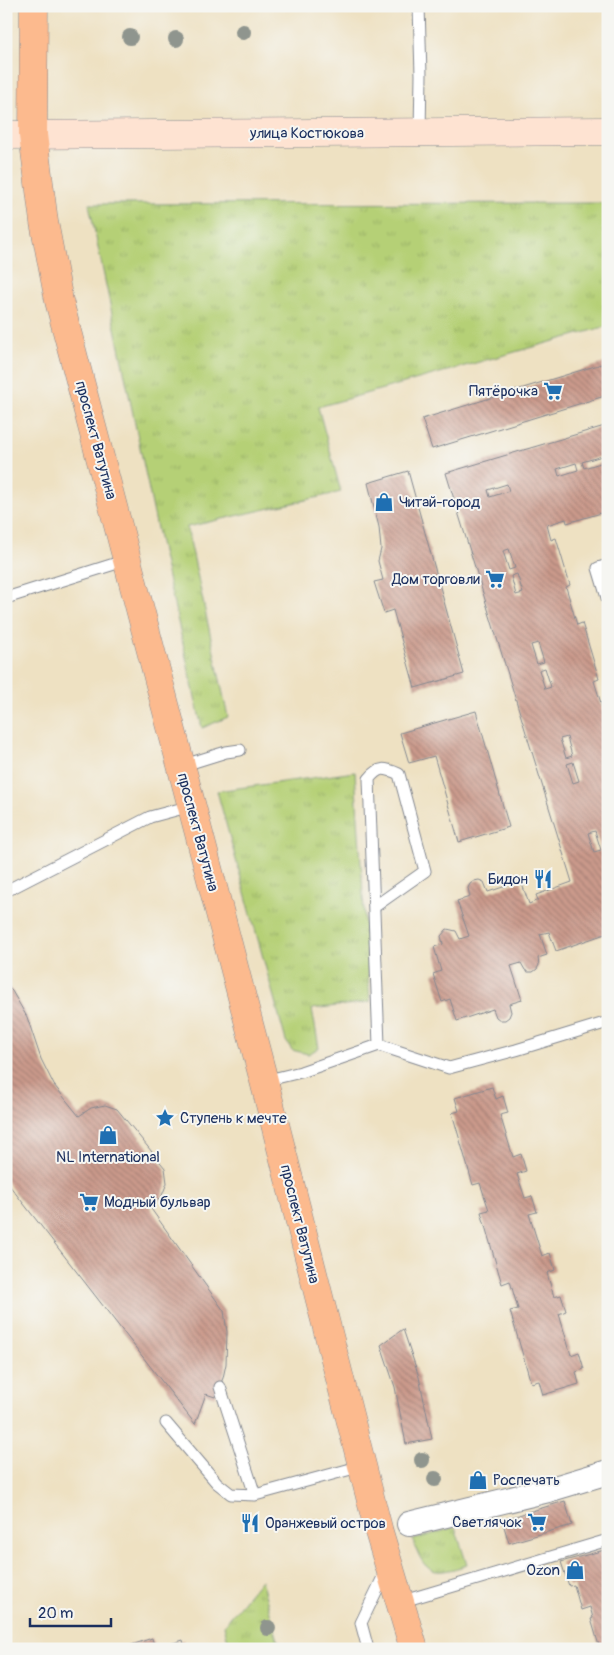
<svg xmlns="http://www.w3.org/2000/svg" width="614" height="1655" font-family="Pangolin,sans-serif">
  <defs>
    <pattern id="grass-tufts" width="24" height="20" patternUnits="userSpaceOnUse" patternTransform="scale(1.25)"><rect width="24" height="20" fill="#b5d076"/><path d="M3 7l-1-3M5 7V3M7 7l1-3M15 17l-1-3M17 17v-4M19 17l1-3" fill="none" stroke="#9bb368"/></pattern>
    <pattern id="building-back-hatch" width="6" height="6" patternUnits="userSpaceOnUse" patternTransform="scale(1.25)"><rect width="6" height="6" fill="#cb9a8b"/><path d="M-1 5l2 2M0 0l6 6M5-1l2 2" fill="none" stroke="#a47e75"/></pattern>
  </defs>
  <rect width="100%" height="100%" fill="#f6f6f2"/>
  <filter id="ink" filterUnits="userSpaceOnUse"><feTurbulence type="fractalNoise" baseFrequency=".02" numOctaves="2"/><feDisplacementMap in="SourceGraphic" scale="10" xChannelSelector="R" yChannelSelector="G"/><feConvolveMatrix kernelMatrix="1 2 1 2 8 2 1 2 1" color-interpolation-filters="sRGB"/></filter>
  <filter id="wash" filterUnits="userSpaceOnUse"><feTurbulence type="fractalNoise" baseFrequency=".0096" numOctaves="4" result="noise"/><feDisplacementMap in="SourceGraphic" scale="20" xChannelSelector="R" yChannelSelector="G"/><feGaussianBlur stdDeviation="1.12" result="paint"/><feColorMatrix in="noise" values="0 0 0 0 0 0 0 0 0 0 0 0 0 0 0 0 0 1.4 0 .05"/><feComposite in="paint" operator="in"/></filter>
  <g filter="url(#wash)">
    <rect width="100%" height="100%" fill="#eee1c2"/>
    <path fill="url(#grass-tufts)" stroke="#68806a" d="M608,203V326L318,407L341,492L187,527L228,717L202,728L159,538L89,204Z
      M355,772L370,1002L312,1009L319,1048L308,1054L292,1050L286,1041L217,791Z
      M455,1527L467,1565C433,1576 425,1575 413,1540Z
      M261,1580L279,1644L260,1649H230L224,1625Z"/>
    <g id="blocks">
      <path fill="url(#building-back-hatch)" fill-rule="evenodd" d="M608,362V395L432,449L422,419Z
        M608,425V511L567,523L566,519L547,525L551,540L556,538L570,585L566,587L577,625L582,623L599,679L594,681L606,719L608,718V933L556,951L549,932L540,934L547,955L538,958L539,965L537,969L533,972H528L525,970L521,963L511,966L522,1000L509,1004L511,1012L509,1017L505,1020H500L496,1017L493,1009L457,1021L450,999L442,1002L433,974L441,971L434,947L443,944L441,936L447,929L456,931L460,939L469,936L457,901L470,897L468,888L470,884L474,881L479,880L484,882L488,892L521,881L529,904L538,900L536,895L572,882L446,473ZM602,456L604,462L584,468L582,462ZM576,463L578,470L559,476L557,469ZM507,484L509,491L490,497L488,490ZM509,549L515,568L509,570L503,551ZM517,574L523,593L516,595L511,576ZM538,643L544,662L537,664L531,645ZM545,668L551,687L545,689L539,670ZM567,737L572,756L566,758L560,739ZM573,762L579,781L573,783L567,764ZM595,831L601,850L594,852L588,833Z
        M408,471L464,674L415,688L393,610L384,613L374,582L383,580L378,561L381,549L379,527L368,483Z
        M476,711L509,827L459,842L434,756L409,763L400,733Z
        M6,985L12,991L27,1017L41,1059L54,1085L79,1116L91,1108L105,1105L117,1109L165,1168L167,1183L161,1198L149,1206L224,1311L227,1332L226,1364L223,1378L215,1397L206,1394L195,1424L6,1181Z
        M492,1087L496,1099L503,1096L508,1113L500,1115L513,1157L521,1154L526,1171L517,1174L525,1198L532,1196L537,1212L529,1214L542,1256L550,1253L555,1270L547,1273L554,1297L561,1295L566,1311L559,1314L571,1355L579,1352L584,1369L576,1372L579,1384L543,1395L539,1381L531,1383L510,1311L518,1309L510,1281L502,1284L481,1212L489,1210L480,1183L473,1185L452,1113L459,1111L455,1098Z
        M403,1329L419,1377L432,1439L406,1444L395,1387L381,1345Z
        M565,1501L572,1525L509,1543L502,1520Z
        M608,1549V1649H600L591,1619L593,1618L590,1607L581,1610L574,1585L569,1586L561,1562Z
        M152,1638L155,1649H126V1647Z
        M183,1640L185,1649H157V1648Z"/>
    </g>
  </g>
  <g filter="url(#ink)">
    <use href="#blocks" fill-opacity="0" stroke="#848890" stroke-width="1"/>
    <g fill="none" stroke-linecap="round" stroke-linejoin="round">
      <g stroke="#848890" stroke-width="13">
        <path id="lane" d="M419,6L421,75L420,132
          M608,565L598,568L608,601
          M6,598L127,560
          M181,766L226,752L240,750
          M6,891L150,817L191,806
          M374,907L425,871L399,774C385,768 379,766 369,779L379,1045
          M264,1081L301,1072L379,1045L449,1068L516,1050L608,1022
          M220,1387L255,1495
          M166,1423L217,1483L231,1494L255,1495L362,1466
          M400,1602L608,1540
          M368,1649L361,1623L386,1571"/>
      </g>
      <g stroke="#848890" stroke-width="26">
        <path id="street" d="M409,1524L548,1490L608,1472"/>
      </g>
      <g stroke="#848890" stroke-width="29">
        <path id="secondary" d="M6,135L608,131"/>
      </g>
      <g stroke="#848890" stroke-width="29">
        <path id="primary" d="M34,6L33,135L44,222L59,301L264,1081L379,1532L414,1649"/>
      </g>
      <use href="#lane" stroke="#fff" stroke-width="11"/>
      <use href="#street" stroke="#fff" stroke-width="24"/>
      <use href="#secondary" stroke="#fee3d2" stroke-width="28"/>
      <use href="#primary" stroke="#fcba8e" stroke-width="28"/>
    </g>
    <g fill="#8f958e">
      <circle cx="243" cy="32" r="8"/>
      <circle cx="130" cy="37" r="8"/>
      <circle cx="176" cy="39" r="8"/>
      <circle cx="422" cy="1460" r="8"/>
      <circle cx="435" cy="1479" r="8"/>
      <circle cx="268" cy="1628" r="8"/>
    </g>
  </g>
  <defs>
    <g id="supermarket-bare" transform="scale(1.5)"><path d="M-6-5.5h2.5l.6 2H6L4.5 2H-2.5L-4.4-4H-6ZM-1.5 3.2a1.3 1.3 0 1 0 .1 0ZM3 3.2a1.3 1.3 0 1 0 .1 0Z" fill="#1f6fb2" stroke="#f6f6f2" stroke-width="2.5" paint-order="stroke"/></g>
    <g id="shop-bare" transform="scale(1.5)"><path d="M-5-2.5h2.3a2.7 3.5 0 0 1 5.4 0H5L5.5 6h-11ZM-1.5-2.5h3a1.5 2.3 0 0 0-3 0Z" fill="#1f6fb2" stroke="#f6f6f2" stroke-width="2.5" paint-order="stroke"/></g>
    <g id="restaurant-bare" transform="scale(1.5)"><path d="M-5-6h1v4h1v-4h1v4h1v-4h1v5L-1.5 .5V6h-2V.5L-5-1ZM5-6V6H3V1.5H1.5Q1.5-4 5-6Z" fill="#1f6fb2" stroke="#f6f6f2" stroke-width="2.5" paint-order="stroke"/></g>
    <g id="sight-bare" transform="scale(1.5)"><path d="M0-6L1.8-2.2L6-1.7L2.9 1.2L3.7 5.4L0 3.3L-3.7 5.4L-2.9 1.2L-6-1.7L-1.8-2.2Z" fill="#1f6fb2" stroke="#f6f6f2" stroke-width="2.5" paint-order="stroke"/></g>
  </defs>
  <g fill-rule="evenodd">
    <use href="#supermarket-bare" x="553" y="391"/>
    <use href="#shop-bare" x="384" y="502"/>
    <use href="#supermarket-bare" x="495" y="579"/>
    <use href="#restaurant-bare" x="543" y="879"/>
    <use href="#sight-bare" x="165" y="1118"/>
    <use href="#shop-bare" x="108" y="1135"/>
    <use href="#supermarket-bare" x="89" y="1202"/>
    <use href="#shop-bare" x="478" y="1480"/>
    <use href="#supermarket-bare" x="537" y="1522"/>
    <use href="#restaurant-bare" x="250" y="1523"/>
    <use href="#shop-bare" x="575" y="1570"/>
  </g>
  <g text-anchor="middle" stroke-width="4" stroke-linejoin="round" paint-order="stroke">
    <g font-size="15" fill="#1b2f5e" stroke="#f6f6f2">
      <text x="307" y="138">улица Костюкова</text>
      <text transform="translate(96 440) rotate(75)" y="5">проспект Ватутина</text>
      <text transform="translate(198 832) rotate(75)" y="5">проспект Ватутина</text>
      <text transform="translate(300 1224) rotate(76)" y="5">проспект Ватутина</text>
    </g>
    <g font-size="15" fill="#1b2f5e" stroke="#f6f6f2" text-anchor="end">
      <text x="538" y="396">Пятёрочка</text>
      <text x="399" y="507" text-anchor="start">Читай-город</text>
      <text x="480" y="584">Дом торговли</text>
      <text x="528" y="884">Бидон</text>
      <text x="180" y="1123" text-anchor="start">Ступень к мечте</text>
      <text x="108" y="1162" text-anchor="middle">NL International</text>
      <text x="104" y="1207" text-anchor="start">Модный бульвар</text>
      <text x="493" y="1485" text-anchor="start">Роспечать</text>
      <text x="522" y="1527">Светлячок</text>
      <text x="265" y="1528" text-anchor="start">Оранжевый остров</text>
      <text x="560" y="1575">Ozon</text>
    </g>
  </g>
  <rect width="614" height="1655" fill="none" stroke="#f6f6f2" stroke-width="25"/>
  <path d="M30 1618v8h81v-8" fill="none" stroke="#1b2f5e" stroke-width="2.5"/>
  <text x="38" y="1618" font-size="15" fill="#1b2f5e" stroke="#f6f6f2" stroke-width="4" paint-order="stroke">20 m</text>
</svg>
